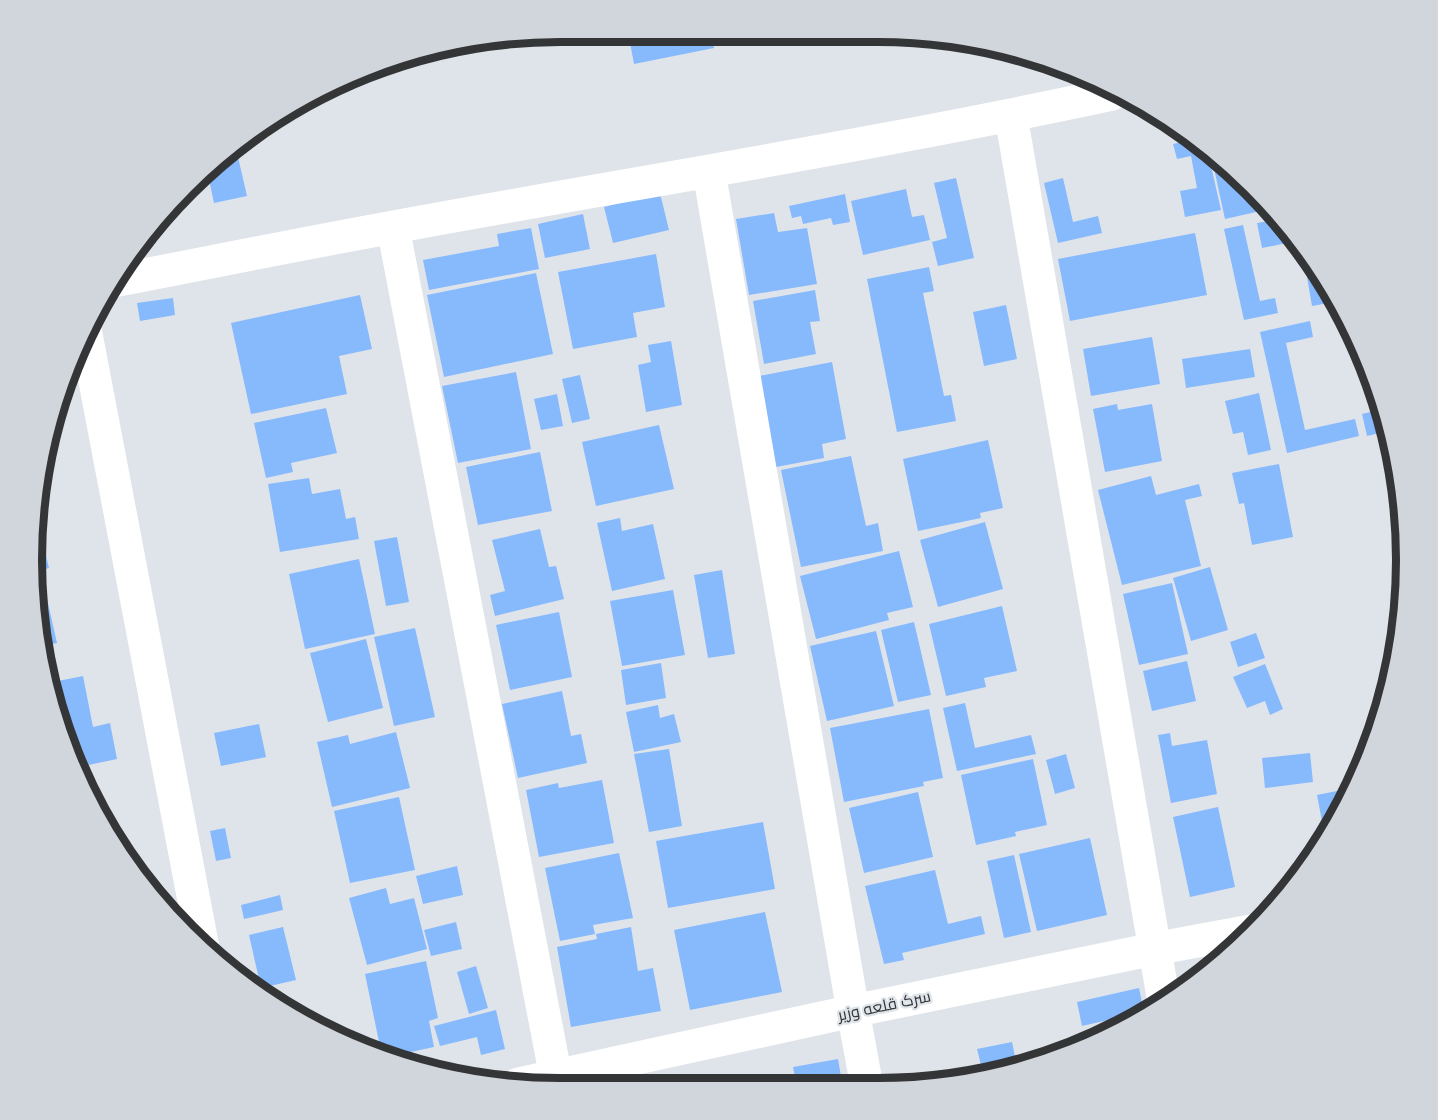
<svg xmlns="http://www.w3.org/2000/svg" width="1438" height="1120" font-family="Montserrat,Cairo,sans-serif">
  <rect width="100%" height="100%" fill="#dfe4ea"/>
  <path fill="#87b9fd" d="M628,32H711L714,48L634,64Z
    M870,32L893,33V34L876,37Z
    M1196,139L1207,148L1221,210L1185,217L1180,191L1197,188L1191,156L1177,159L1173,144Z
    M1210,150L1263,200L1265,210L1225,219Z
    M238,157L247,196L214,203L207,170L220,160Z
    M956,178L974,258L938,266L932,242L947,238L934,183Z
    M1063,178L1073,222L1098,216L1102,233L1058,243L1044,183Z
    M906,189L912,217L924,215L930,240L863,255L851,201Z
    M660,193L669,230L613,243L604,207Z
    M845,194L850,222L833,225L831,218L803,224L801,216L792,218L789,206Z
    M774,213L778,232L807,228L817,284L749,295L736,219Z
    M583,214L590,249L545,258L538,224Z
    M1281,219L1297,241L1262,248L1257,223Z
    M1243,225L1260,301L1275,298L1278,313L1244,320L1224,229Z
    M531,228L539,269L429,290L423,260L499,246L497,234Z
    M1195,233L1207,295L1070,321L1058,259Z
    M1302,248L1332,291L1334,302L1312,306Z
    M656,254L665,307L633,313L637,337L573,349L558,272Z
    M929,267L934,291L923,293L944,396L951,395L956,421L897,432L867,279Z
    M536,273L553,354L444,377L427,295Z
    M815,290L820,321L810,322L816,354L764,364L753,301Z
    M360,295L372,349L339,356L347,394L251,414L231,323Z
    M173,298L175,315L140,321L137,303Z
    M1006,305L1017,359L984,366L973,312Z
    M1310,321L1313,337L1286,343L1305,430L1355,419L1359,436L1287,453L1260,332Z
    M1152,337L1160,384L1091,396L1083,349Z
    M671,341L682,405L646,412L638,365L651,362L648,345Z
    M1250,349L1255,377L1186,388L1182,359Z
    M832,362L846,439L822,444L824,458L776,467L759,376Z
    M516,372L531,449L458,463L442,386Z
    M580,375L590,419L572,423L562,379Z
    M1259,393L1271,450L1248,455L1243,432L1233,434L1225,401Z
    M557,394L563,426L541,430L534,399Z
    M1117,404L1118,410L1152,404L1162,461L1105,472L1093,409Z
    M326,408L337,453L291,463L293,472L266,478L254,423Z
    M1383,409L1388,431L1367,436L1362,414Z
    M659,425L674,489L596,506L582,442Z
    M988,440L1003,508L980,513L981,518L918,531L903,459Z
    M540,452L552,511L478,525L466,467Z
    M851,456L866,526L878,523L883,551L801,567L781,470Z
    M1279,464L1293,537L1252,545L1244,503L1239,504L1232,473Z
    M1151,476L1156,495L1199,484L1202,496L1185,500L1201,566L1122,585L1098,490Z
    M309,478L312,494L340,489L346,519L355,517L359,539L280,552L268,484Z
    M620,518L622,531L653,524L665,579L612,591L597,523Z
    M985,522L1003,589L938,607L920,540Z
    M540,529L549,567L556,566L564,599L495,616L490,595L505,591L492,540Z
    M397,537L409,602L386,606L374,541Z
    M44,547L49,568L38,571L41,582L35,584L32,560L33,549Z
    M899,551L913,607L887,613L889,620L816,639L800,576Z
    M359,559L375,634L305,649L289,574Z
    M1210,567L1228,630L1191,641L1173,578Z
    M722,570L735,654L708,658L694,575Z
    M1172,583L1188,654L1139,665L1123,594Z
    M45,590L57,643L43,646L36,592Z
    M673,590L685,655L622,666L610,601Z
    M1002,606L1017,671L984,678L986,687L946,696L929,624Z
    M559,612L572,677L510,690L496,625Z
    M914,622L931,695L898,702L881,630Z
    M415,628L435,717L394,726L374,637Z
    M876,631L894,706L827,721L810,646Z
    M1256,633L1265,658L1238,667L1230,642Z
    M366,639L383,708L328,722L310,653Z
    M1187,661L1196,701L1152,711L1143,671Z
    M661,663L666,698L626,705L621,670Z
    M1265,664L1283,709L1270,715L1265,701L1247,708L1233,677Z
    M83,676L93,727L110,723L117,759L79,767L50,697L48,683Z
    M562,691L571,736L581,734L587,763L518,778L502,704Z
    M965,703L975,748L1031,735L1036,754L957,771L943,708Z
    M658,705L660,718L674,714L681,742L634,752L626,712Z
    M929,709L943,778L923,782L924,786L844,802L830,728Z
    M259,724L266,757L221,766L214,733Z
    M396,732L410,788L332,807L317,742L348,735L350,744Z
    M1170,733L1172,746L1207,740L1217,794L1171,803L1158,735Z
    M669,749L682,826L649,832L634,754Z
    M1310,753L1313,782L1265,788L1262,758Z
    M1066,754L1075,788L1055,794L1046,760Z
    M1033,759L1047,825L1015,832L1016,836L976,845L961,775Z
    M602,780L614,843L539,857L526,790L558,783L559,788Z
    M1337,791L1342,810L1325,837L1317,795Z
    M918,792L933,857L864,873L849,808Z
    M399,797L415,870L350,883L334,811Z
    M1218,807L1235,887L1190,897L1173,817Z
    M763,822L775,889L668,908L656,841Z
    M225,828L231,858L216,861L210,831Z
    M1090,838L1107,915L1037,931L1019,854Z
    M619,853L633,918L593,925L595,934L560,941L545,868Z
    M1014,855L1031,932L1004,938L987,861Z
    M457,866L463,895L423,904L416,876Z
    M935,870L948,924L981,916L985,934L902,953L904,960L884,964L865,886Z
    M386,888L390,904L414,898L427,949L367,965L349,898Z
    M280,895L283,910L244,919L241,905Z
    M765,912L782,992L690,1010L674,930Z
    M456,922L462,949L431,956L424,930Z
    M283,927L296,980L261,988L249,935Z
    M631,927L638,971L653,968L661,1011L571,1027L557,947L597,939L596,934Z
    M426,961L438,1018L429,1021L434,1047L387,1057L382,1056L365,974Z
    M476,966L488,1008L469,1014L457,972Z
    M1200,976L1187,985L1185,987L1184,979Z
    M1139,988L1144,1012L1082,1026L1077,1002Z
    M496,1010L505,1049L481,1055L477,1037L440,1046L434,1026Z
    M1142,1017V1018L1121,1027L1119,1022Z
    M1012,1042L1017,1067L983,1073L977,1049Z
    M1062,1053L1048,1061L1025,1065L1024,1060Z
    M838,1059L843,1088H797L793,1067Z
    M936,1073L938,1082L917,1087L914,1077Z"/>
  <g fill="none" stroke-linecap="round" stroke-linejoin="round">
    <path stroke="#fff" stroke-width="33" d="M1011,116L1164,1002
      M709,172L853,1011L867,1087
      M393,227L558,1088
      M113,281C207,263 300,244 394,227C633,183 874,145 1112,94
      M86,334L203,948
      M518,1084L853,1011L1154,949L1251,931"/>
  </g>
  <g text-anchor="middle" stroke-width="4.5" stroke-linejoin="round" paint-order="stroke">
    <g font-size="16" fill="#333537" stroke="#dfe4ea">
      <text transform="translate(884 1005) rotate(-12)" y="6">سرک قلعه وزیر</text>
    </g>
  </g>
  <path d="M0 0H1438V1120H0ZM560 42H878A518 518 0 0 1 1396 560V560A518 518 0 0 1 878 1078H560A518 518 0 0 1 42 560V560A518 518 0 0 1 560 42Z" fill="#d1d6dc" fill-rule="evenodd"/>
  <path fill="none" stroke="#333537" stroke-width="8" d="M560 42H878A518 518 0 0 1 1396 560V560A518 518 0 0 1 878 1078H560A518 518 0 0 1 42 560V560A518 518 0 0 1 560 42Z"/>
</svg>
